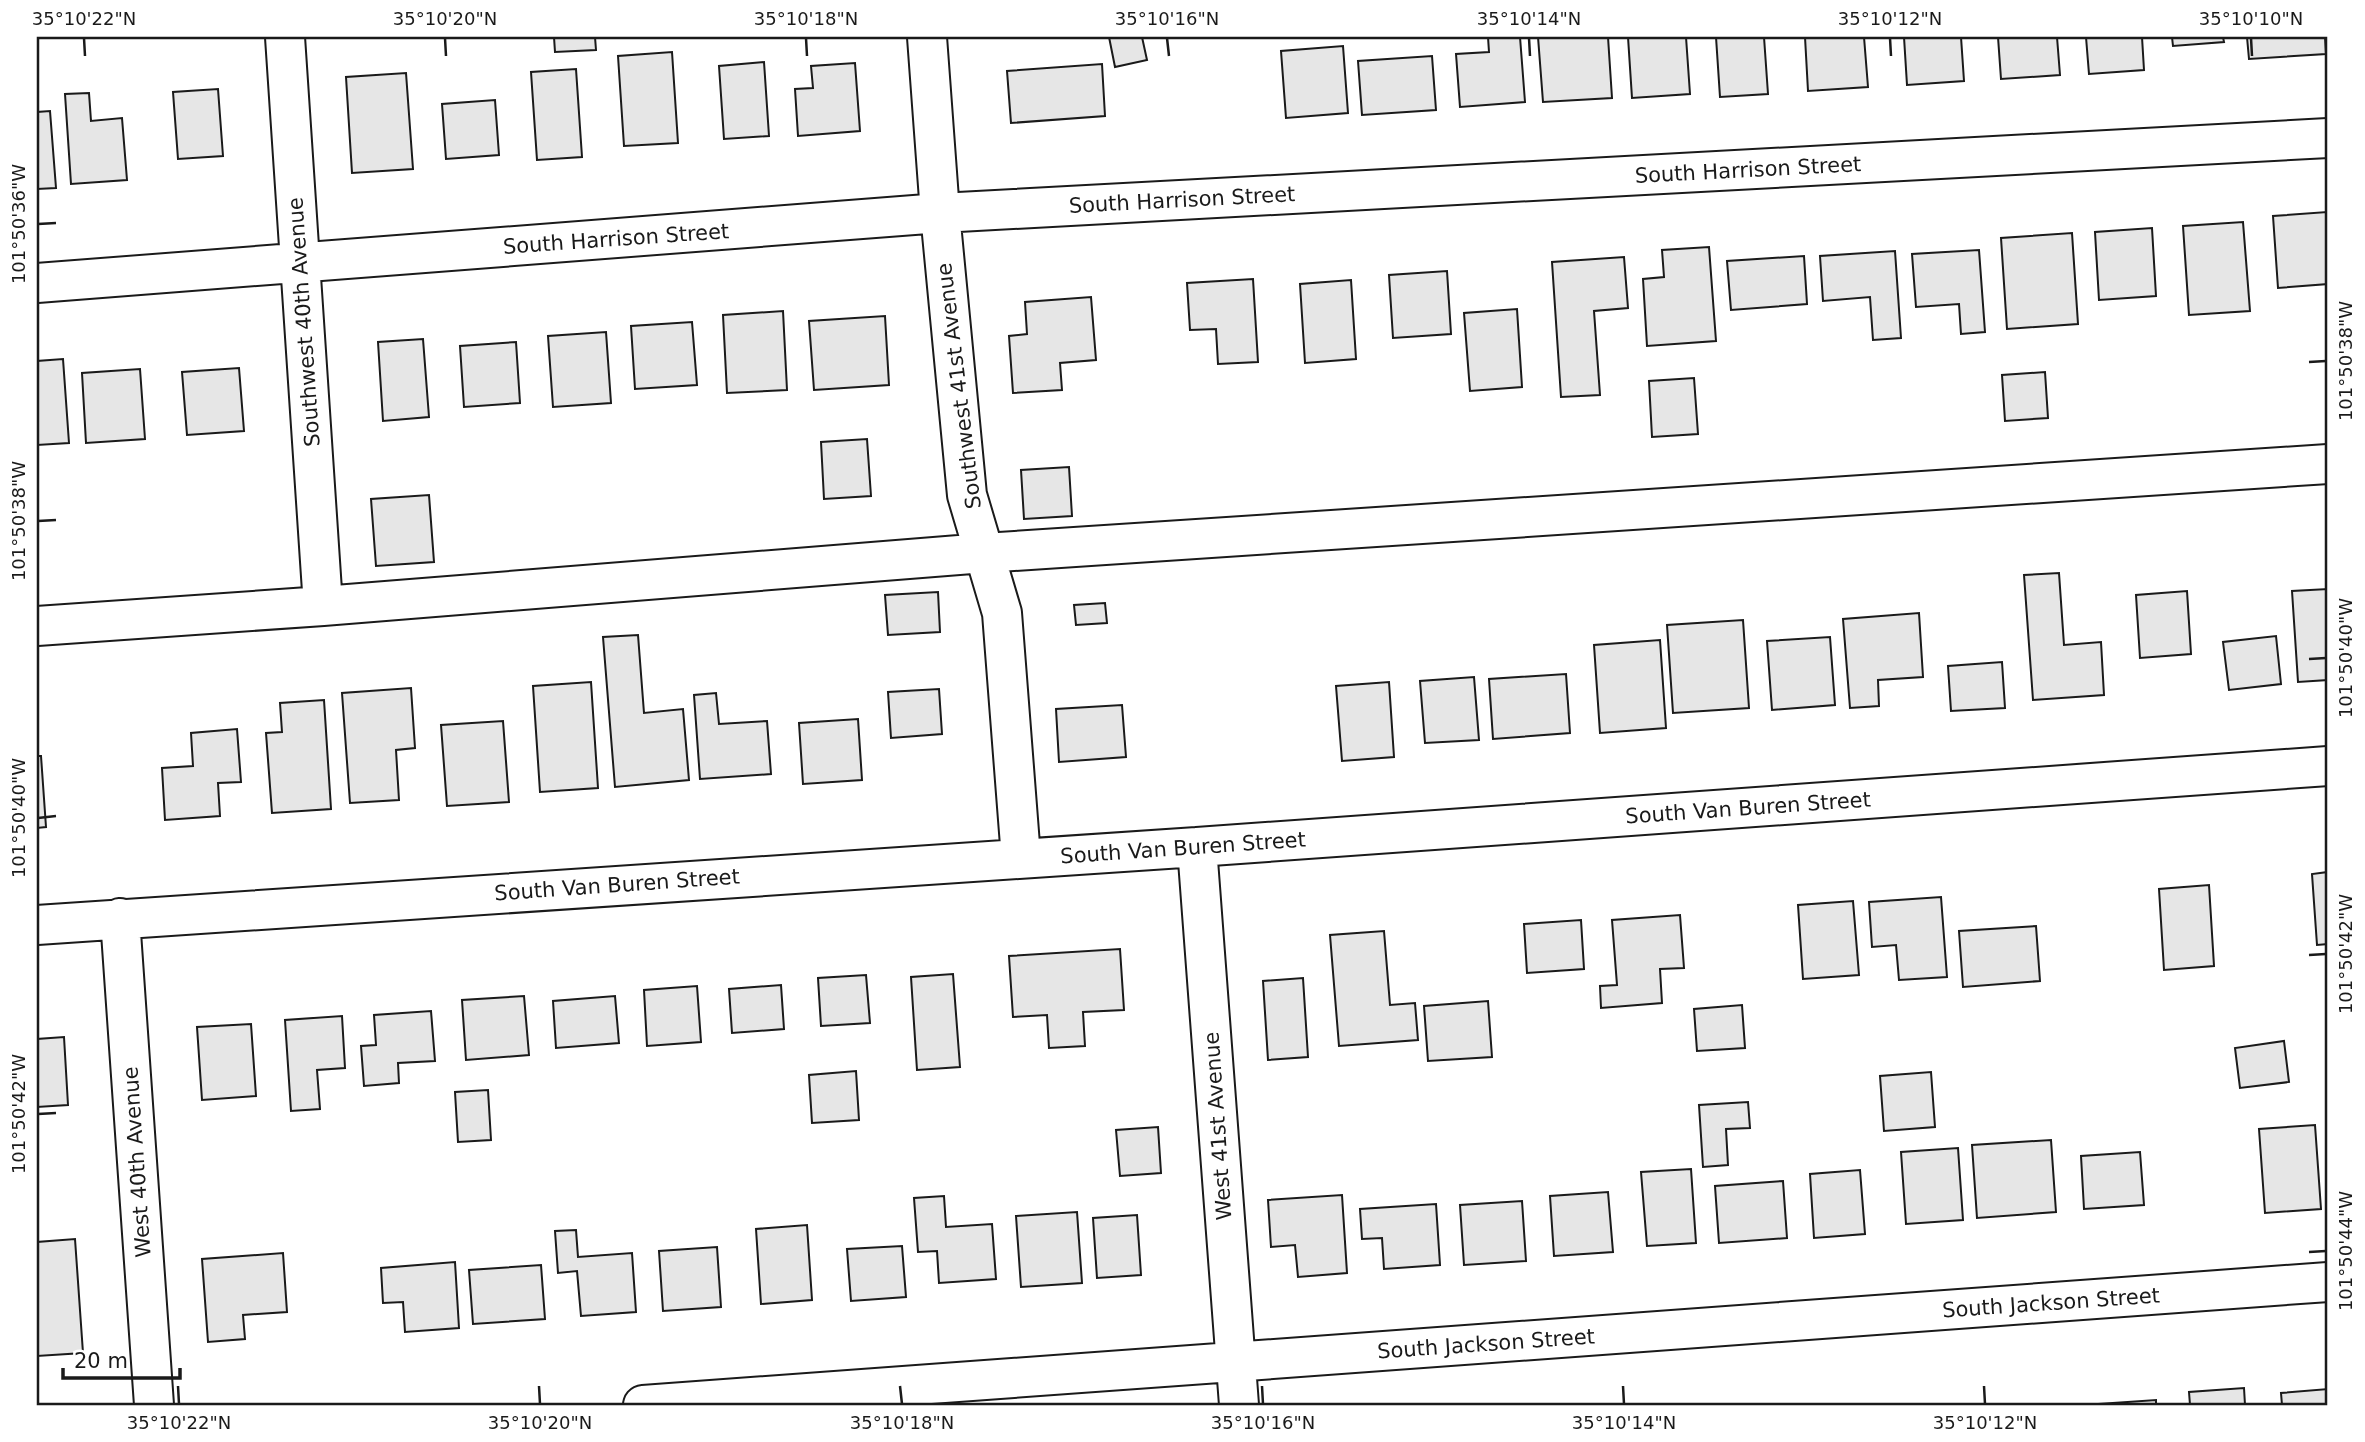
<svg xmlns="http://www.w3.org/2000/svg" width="2365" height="1442" font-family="'DejaVu Sans',sans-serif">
  <rect width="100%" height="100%" fill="#fff"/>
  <path fill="#e6e6e6" stroke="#1a1a1a" stroke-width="2" d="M554,37H595L596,50L555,52Z
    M1109,37H1142L1147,60L1115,67Z
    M1488,37H1520L1525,102L1460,107L1456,54L1489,52Z
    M1538,37H1608L1612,98L1543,102Z
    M1628,37H1686L1690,94L1632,98Z
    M1716,37H1764L1768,94L1720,97Z
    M1805,37H1864L1868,87L1808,91Z
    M1904,37H1961L1964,81L1907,85Z
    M1998,37H2057L2060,75L2001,79Z
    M2086,37H2142L2144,70L2089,74Z
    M2172,37H2223L2224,42L2173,46Z
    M2247,37H2325L2326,54L2249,59Z
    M1343,46L1348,113L1286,118L1281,51Z
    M672,52L678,143L624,146L618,56Z
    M1432,56L1436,110L1362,115L1358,61Z
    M764,62L769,136L724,139L719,66Z
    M855,63L860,131L798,136L795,89L813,88L811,66Z
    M1102,64L1105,116L1011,123L1007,71Z
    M576,69L582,157L537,160L531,72Z
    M406,73L413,169L352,173L346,77Z
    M218,89L223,156L178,159L173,92Z
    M89,93L91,121L122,118L127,180L71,184L65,94Z
    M495,100L499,155L446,159L442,104Z
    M50,111L56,188L37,189V112Z
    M2327,212L2328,284L2278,288L2273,216Z
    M2243,222L2250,311L2189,315L2183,226Z
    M2152,228L2156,296L2099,300L2095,232Z
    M2072,233L2078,324L2007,329L2001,238Z
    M1709,247L1716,341L1647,346L1643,279L1664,277L1662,250Z
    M1979,250L1985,332L1961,334L1959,304L1916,307L1912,254Z
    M1895,251L1901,338L1873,340L1870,297L1823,301L1820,256Z
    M1804,256L1807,304L1731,310L1727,261Z
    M1624,257L1628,308L1594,311L1600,395L1561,397L1552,262Z
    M1447,271L1451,334L1393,338L1389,275Z
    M1253,279L1258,362L1218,364L1216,329L1190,330L1187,283Z
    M1351,280L1356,359L1305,363L1300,284Z
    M1091,297L1096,360L1060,363L1062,390L1013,393L1009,336L1027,334L1025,302Z
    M1517,309L1522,387L1470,391L1464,313Z
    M783,311L787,390L727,393L723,315Z
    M885,316L889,385L814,390L809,321Z
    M692,322L697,385L635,389L631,326Z
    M606,332L611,403L553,407L548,336Z
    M423,339L429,417L383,421L378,342Z
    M516,342L520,403L464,407L460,346Z
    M63,359L69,443L37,445V361Z
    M239,368L244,431L187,435L182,372Z
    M140,369L145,439L86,443L82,373Z
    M2045,372L2048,418L2005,421L2002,375Z
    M1694,378L1698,434L1652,437L1649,381Z
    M867,439L871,496L824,499L821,442Z
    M1069,467L1072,516L1024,519L1021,470Z
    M429,495L434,562L376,566L371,499Z
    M2059,573L2064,645L2101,642L2104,695L2033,700L2024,575Z
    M2328,589V680L2298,682L2292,591Z
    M2187,591L2191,654L2140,658L2136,595Z
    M938,592L940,632L888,635L885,595Z
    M1105,603L1107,623L1076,625L1074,605Z
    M1919,613L1923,677L1878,680L1879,706L1850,708L1843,619Z
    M1743,620L1749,708L1673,713L1667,625Z
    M638,635L644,713L683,709L689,780L615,787L603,637Z
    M2276,636L2281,684L2229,690L2223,642Z
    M1830,637L1835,705L1772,710L1767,641Z
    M1660,640L1666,728L1600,733L1594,645Z
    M2002,662L2005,708L1951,711L1948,666Z
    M1566,674L1570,733L1493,739L1489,679Z
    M1474,677L1479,740L1425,743L1420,681Z
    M591,682L598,788L540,792L533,686Z
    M1389,682L1394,757L1342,761L1336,686Z
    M411,688L415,748L396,750L399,800L350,803L342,693Z
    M939,689L942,734L891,738L888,692Z
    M716,693L719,724L767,721L771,774L700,779L694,695Z
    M324,700L331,809L272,813L266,733L282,732L280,703Z
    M1122,705L1126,757L1059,762L1056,709Z
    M858,719L862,780L803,784L799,723Z
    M503,721L509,802L447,806L441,725Z
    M237,729L241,782L218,783L220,816L165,820L162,768L193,766L191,733Z
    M37,756H41L46,827L37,828Z
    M2328,872V944L2317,945L2312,874Z
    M2209,885L2214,966L2164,970L2159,889Z
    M1941,897L1947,977L1899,980L1896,945L1872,947L1869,902Z
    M1853,901L1859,975L1803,979L1798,905Z
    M1680,915L1684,968L1660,969L1662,1003L1601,1008L1600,986L1617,985L1612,920Z
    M1581,920L1584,969L1527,973L1524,924Z
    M2036,926L2040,981L1963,987L1959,931Z
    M1384,931L1390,1005L1415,1003L1418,1040L1339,1046L1330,935Z
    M1120,949L1124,1010L1083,1012L1085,1046L1049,1048L1047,1015L1013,1017L1009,956Z
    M953,974L960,1067L917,1070L911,977Z
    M866,975L870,1023L821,1026L818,978Z
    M1303,978L1308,1057L1268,1060L1263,981Z
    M781,985L784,1029L732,1033L729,989Z
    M697,986L701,1042L647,1046L644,990Z
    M524,996L529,1055L466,1060L462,1000Z
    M615,996L619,1043L556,1048L553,1001Z
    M1488,1001L1492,1057L1428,1061L1424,1006Z
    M1742,1005L1745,1048L1697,1051L1694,1009Z
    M431,1011L435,1061L398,1063L399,1083L364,1086L361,1046L376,1045L374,1015Z
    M342,1016L345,1068L317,1070L320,1109L291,1111L285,1020Z
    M251,1024L256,1096L202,1100L197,1027Z
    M64,1037L68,1105L37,1107V1039Z
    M2284,1041L2289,1082L2240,1088L2235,1048Z
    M856,1071L859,1120L812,1123L809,1075Z
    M1931,1072L1935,1127L1884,1131L1880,1076Z
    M488,1090L491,1140L458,1142L455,1092Z
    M1748,1102L1750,1128L1726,1129L1728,1165L1703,1167L1699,1105Z
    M2315,1125L2321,1209L2265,1213L2259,1129Z
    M1158,1127L1161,1173L1120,1176L1116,1130Z
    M2051,1140L2056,1212L1977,1218L1972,1145Z
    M1958,1148L1963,1220L1906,1224L1901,1152Z
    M2140,1152L2144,1205L2084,1209L2081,1156Z
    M1691,1169L1696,1243L1647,1246L1641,1172Z
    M1860,1170L1865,1234L1814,1238L1810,1174Z
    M1783,1181L1787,1238L1719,1243L1715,1186Z
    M1608,1192L1613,1252L1554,1256L1550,1196Z
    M1342,1195L1347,1273L1298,1277L1295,1245L1271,1247L1268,1200Z
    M944,1196L946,1227L992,1224L996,1279L939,1283L937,1251L918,1252L914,1198Z
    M1522,1201L1526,1261L1464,1265L1460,1205Z
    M1436,1204L1440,1265L1384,1269L1382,1238L1362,1239L1360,1209Z
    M1077,1212L1082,1283L1021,1287L1016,1216Z
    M1137,1215L1141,1275L1097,1278L1093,1218Z
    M807,1225L812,1300L761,1304L756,1229Z
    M576,1230L578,1257L632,1253L636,1312L581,1316L577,1271L558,1273L555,1231Z
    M75,1239L83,1353L37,1356V1242Z
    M902,1246L906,1297L851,1301L847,1249Z
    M717,1247L721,1307L663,1311L659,1251Z
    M283,1253L287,1312L243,1315L245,1339L208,1342L202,1259Z
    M455,1262L459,1328L405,1332L403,1302L383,1303L381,1268Z
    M541,1265L545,1319L473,1324L469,1270Z
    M2244,1388L2245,1405H2190L2189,1392Z
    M2328,1389V1405H2282L2281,1393Z
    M2156,1400V1405H2099V1404Z"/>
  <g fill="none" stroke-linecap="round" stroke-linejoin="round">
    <g stroke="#1a1a1a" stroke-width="42">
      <path id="minor" d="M285,37L323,606
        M927,37L940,213L967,495L1002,613L1021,858
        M37,283L940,213L2328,138
        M37,626L323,606L984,553L2328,464
        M1197,847L1239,1405
        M120,918L154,1405
        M37,925L1197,847L2328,766
        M643,1405L2328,1282"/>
    </g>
    <use href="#minor" stroke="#fff" stroke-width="38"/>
  </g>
  <path fill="none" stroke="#1a1a1a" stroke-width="2.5" d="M84,38L85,56M445,38L446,56M806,38L807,56M1167,38L1169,56M1529,38L1530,56M1890,38L1891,56M2251,38L2252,56M38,224L56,223M2309,362L2326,361M38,521L56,520M2309,659L2326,658M38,818L56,816M2309,955L2326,954M38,1114L56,1113M2309,1252L2326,1251M178,1386L179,1404M539,1386L540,1404M900,1386L902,1404M1262,1386L1263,1404M1623,1386L1624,1404M1984,1386L1985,1404"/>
  <g text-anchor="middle" stroke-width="5" stroke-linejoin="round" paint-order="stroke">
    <g font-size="21" fill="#1a1a1a" stroke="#fff">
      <text transform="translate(1748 170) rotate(-3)" y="7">South Harrison Street</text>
      <text transform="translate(1182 200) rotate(-3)" y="7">South Harrison Street</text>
      <text transform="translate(616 239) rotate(-4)" y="7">South Harrison Street</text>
      <text transform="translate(304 322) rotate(-94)" y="7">Southwest 40th Avenue</text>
      <text transform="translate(959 386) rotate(-97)" y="7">Southwest 41st Avenue</text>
      <text transform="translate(1748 808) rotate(-4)" y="7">South Van Buren Street</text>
      <text transform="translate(1183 848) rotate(-4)" y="7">South Van Buren Street</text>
      <text transform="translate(617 885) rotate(-4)" y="7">South Van Buren Street</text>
      <text transform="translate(1218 1126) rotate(-94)" y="7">West 41st Avenue</text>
      <text transform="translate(137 1162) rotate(-94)" y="7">West 40th Avenue</text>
      <text transform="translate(2051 1303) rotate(-4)" y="7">South Jackson Street</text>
      <text transform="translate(1486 1344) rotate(-4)" y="7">South Jackson Street</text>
    </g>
  </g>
  <rect width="2365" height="1442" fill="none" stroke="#ffffff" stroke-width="77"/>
  <path d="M63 1368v10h117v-10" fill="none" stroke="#1a1a1a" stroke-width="3.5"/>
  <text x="74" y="1368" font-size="21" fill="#1a1a1a" stroke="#ffffff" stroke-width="5" paint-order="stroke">20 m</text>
  <rect x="38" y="38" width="2288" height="1366" fill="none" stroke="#1a1a1a" stroke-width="2.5"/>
  <g font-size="18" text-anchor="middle" fill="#1a1a1a">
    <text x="84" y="25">35°10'22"N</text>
    <text x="445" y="25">35°10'20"N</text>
    <text x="806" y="25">35°10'18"N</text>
    <text x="1167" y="25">35°10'16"N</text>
    <text x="1529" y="25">35°10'14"N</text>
    <text x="1890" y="25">35°10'12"N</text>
    <text x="2251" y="25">35°10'10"N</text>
    <text transform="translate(19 224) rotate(-90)" y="6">101°50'36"W</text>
    <text transform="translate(2346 361) rotate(-90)" y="6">101°50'38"W</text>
    <text transform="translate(19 521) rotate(-90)" y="6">101°50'38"W</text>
    <text transform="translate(2346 658) rotate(-90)" y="6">101°50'40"W</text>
    <text transform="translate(19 818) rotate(-90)" y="6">101°50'40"W</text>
    <text transform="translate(2346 954) rotate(-90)" y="6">101°50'42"W</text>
    <text transform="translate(19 1114) rotate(-90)" y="6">101°50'42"W</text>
    <text transform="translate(2346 1251) rotate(-90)" y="6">101°50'44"W</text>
    <text x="179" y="1429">35°10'22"N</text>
    <text x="540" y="1429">35°10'20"N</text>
    <text x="902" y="1429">35°10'18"N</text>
    <text x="1263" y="1429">35°10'16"N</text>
    <text x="1624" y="1429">35°10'14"N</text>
    <text x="1985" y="1429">35°10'12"N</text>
  </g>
</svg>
